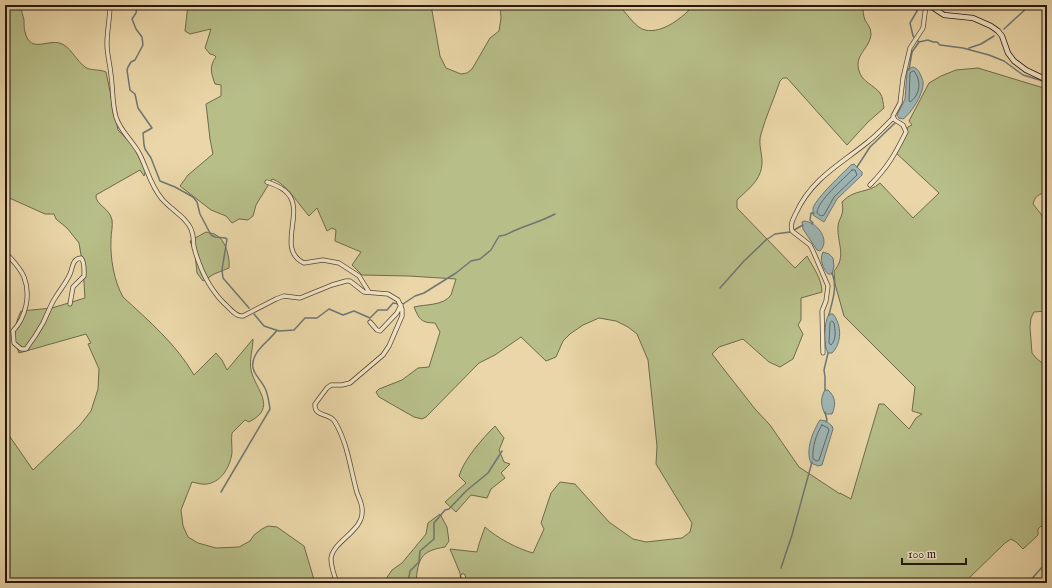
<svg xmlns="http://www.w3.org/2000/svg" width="1052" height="588" font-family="'IM FELL English',serif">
  <rect width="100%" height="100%" fill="#ead6a8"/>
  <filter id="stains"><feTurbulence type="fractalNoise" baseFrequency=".005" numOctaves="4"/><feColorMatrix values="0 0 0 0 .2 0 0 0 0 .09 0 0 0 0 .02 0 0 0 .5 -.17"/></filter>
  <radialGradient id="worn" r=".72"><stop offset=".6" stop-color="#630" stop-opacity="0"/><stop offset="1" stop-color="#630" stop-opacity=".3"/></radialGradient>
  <path fill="#b7be88" stroke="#6e6a4c" d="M5,5H20C21,10 23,15 24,20C24,24 24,29 25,32C31,56 50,36 64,45C72,50 77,61 85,67C90,71 100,69 106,72L118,130L136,149L146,170L144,176L140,170L96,195C95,205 110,208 112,220C113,226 111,233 111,239C110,258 114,281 123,297C149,321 176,344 194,375L216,353L222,360L227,370L253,339C253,349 249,360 251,370C256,391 278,407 249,422L245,420L232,433C231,439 232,445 232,452C231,465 222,482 207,484C203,485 197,483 192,482L181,510L183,526L188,537L198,543L216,548L239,547L250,541L254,535L262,529L268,526L277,527L304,546L315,583H5V436L8,434L33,470L80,425L91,411L98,389L99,369L88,344L91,343L86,334L19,353C12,337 14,326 21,311L52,308L85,298L83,267L79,243L67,228L56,219L54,214H45L5,196Z
    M188,5H431L440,56L446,68L461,74L467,73L472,69L490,38L499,31L501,18L500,5H621L622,9C628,15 636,28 645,30C663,34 683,17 694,5H863C863,10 863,15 865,20C868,25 871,28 871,34C870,49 854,54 859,71C862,82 874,85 880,93C883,97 883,104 884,108L868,122L847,145L787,78H783L780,81C774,99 766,116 761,134C758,144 762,152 762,162C762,180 748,189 737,200V208L795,268L807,256C813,267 822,279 822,292L801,298V320L798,325L803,334L793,359L780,367L769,362L743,339L719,347L712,354L755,409L770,425L799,467L840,494V493L851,499L879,404H884L909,429L916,418L922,414L912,411L915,387L844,316L835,284L834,271C847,256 837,244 838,226C838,222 841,218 842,214C843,210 843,206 842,202C855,188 868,194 880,183L913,218L939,193L895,152L908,127L912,125L909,121L929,83L941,76L956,70L978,68L1047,89V192C1039,194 1035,196 1033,204L1041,214L1047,228V311L1034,312L1031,318L1030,327L1032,353L1036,358L1047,367V528L1041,526L1038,529V535L1023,549L1016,542L1011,539L1005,543L964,583H461L460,573L450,549L477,552L479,544L485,527C497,538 518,549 533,553L544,529L541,523L551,493L560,482L575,484L609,522L633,539L646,542L682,538L690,532L692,523L656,464L657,446L648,360L637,334L628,327L616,321L599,318L583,325L570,334L563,341L556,357L546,361L521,337L495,355L479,363L426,417L422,419L414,417L379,397L376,392L379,389L402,380L418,368L429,367L440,332L435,323C421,323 419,319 414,307C426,304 443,306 451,295C453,290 454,284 456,279L409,276L362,275L352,265L361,252L335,241L336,230L332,228L327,231L317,208L309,216C299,205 286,183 272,179L256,205L253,216L248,220L239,219L232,223L226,216L211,210L180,186L188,175L213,154L210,139L206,104L221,96V85L215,84C211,73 209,66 216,57L214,55L210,54L205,48L211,29L190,34L185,31Z
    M206,232C209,233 214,233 216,235C226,240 230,258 229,268L214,274L203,281L197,273L195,254L190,241Z
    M495,426L504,438L499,450L504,462L510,464L501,473L505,478L491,489L487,498L471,495L456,512L445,502L466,483L459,476C464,459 483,438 495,426Z
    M440,514L447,527L449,541L445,547C420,551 418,559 416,583H383L392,570L402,563L426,534L428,523Z"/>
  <path fill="#9eb6b5" stroke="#6e7673" d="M913,67C918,69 919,71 921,76C922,79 924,82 923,85C923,94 911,114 903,119L899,118L897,115L905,99L907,72L908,69Z
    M854,164L862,172V175L837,199L824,222L813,215C813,214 813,209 813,208C817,197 842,174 851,165Z
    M804,221C817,222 831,240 820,251L817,250L803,229L802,222Z
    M823,252L829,254L833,258L834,266L832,274H828C823,268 819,260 823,252Z
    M829,314H833C842,325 842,343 832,353H828C823,345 824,322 829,314Z
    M825,390H828C836,397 836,405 832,414H825C821,406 820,398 825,390Z
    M820,420L826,421L832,426L833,429L822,465L818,466L811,463C805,450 813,431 820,420Z"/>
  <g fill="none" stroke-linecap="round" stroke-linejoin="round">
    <path stroke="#626662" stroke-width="1" d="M914,71C922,81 920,95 910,102L909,100L910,73Z
      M852,170H855L857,175L834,197L824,215L821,216L817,213C817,201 844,179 852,170Z
      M832,321L834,323C835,330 837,339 831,345L829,343L830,323Z
      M822,425L828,428L829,430L819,460L817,461L813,459C812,448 816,434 822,425Z"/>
    <path stroke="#6e7673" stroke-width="1.5" d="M137,5L136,13L132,19L136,29L142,37L143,45L135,60L131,62L128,67L127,70L130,90L135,94L138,108L152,128L143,133L144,145L145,149L151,158L160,181L175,187L193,197L197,202L200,214L211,235L215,237L225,238L227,239L222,270L223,278L249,308
      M915,5L917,11L910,23L913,36L919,42
      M1004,29L1030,5
      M919,42L928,40L933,42H937L940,45L963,48L989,55L1004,61L1023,75L1043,81L1047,84
      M969,48L981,44L994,36
      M909,70L912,52L919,42
      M857,167L870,147L895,123
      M812,224L813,223L810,220L811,213H814
      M794,230L803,225
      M720,288L744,261L766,240L775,234L790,232
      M403,304L415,296L424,293L456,273L471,261L480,259L491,250L499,236C506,236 510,232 516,230C530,224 542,221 555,214
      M254,314L264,326L279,331L294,330L305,318H317L329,309L343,315L354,311L370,318L378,310H387L393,303L399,304
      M829,315C832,301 838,288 832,273
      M825,390V377L824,370L828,353
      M825,412L827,420L826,422
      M221,492L270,409C269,403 268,394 265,388C258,375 247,370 256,354C261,345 271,339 277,330
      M781,568L792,535L812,462
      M408,583L410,571L419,562L420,551L434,539V523L445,510L449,509L466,491L488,473L502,451
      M1028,583L1044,565L1047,559"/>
    <g stroke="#574736" stroke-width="5">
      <path id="street" d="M110,5C110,18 107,31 107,44C107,55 110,64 111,75C113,89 112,103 116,117C120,131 132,140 139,153C147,168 150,185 162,199C170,209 189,219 192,232C194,237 193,242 194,247C200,270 210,291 228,307C232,311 237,317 243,316L276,299L284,296L300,298L332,285L346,281H350L364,292L388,294L398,300L402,309V316L389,346L383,355L350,383L342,385H331L327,388L315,404C314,418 330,412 335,422C347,442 350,466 356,489C357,495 362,502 362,509C365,531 332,541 331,559C331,567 334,575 337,583
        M267,182C273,184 279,186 284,190C309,208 274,249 304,263L323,260L339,263L359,276L369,292
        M870,185C888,167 895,154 906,132L903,125L895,120L893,116L900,103L903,78L910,48L923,28L926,5
        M5,252C12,260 20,267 24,277C31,295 26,317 13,331L14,343L21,349H26C32,341 38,332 43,323C47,315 50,306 55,298C60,290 66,283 70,274C73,267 72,259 81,258C85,262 84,270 84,276L73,287L70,304
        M370,322L377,330L380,331L397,313L401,305
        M823,353L822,311L826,301L828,286L813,251L810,245L792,231C790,224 793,219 796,213C812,178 841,164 869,141C878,134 885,126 893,118
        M463,576L465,583"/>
    </g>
    <g stroke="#261710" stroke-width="6">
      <path id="secondary" d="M929,5L944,15L973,18L991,26L998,31L1002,36L1008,53L1014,61L1026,70L1047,80"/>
    </g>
    <use href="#street" stroke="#f1e4c6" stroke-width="3.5"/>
    <use href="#secondary" stroke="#f1e4c6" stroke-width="4.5"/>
  </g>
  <rect width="1052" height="588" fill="none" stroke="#ead6a8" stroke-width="20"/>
  <rect x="6" y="6" width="1040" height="576" fill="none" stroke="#261710" stroke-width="2"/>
  <rect x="10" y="10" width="1032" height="568" fill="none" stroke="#261710"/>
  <path d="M902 558v6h64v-6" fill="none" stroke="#261710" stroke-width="2"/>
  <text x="908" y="558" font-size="12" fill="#261710" stroke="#f1e4c6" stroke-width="3" paint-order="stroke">100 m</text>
  <rect width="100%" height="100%" filter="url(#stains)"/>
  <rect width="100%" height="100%" fill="url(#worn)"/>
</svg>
